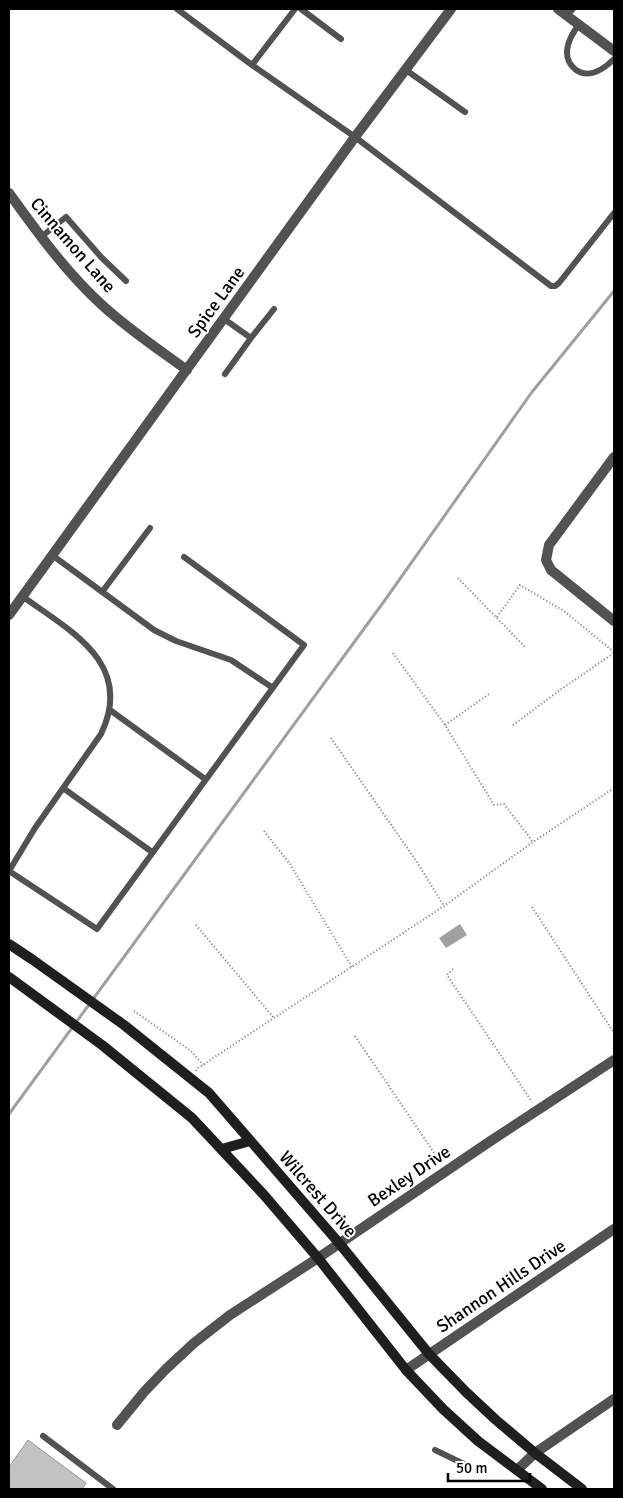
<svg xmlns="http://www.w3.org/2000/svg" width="623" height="1498" font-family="Signika,sans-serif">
  <rect width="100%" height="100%" fill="#fff"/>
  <path fill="#a0a0a0" d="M460,924L467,935L446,948L439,938Z"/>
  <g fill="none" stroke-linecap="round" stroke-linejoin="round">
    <path stroke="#a0a0a0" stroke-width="3" d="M9,1114L385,600L532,392L614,291"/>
  </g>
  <path fill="#c2c2c2" stroke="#969696" d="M28,1440L86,1483L82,1489H9V1467Z"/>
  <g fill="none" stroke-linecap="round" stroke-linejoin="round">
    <path stroke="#747474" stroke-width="2" stroke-dasharray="1 2.5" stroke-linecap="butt" d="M458,578L525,647
      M497,617L520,585L564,611L614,652
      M393,653L445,725L494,805L504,804L533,842
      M445,725L489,694
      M513,725L560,690L614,653
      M331,738L417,862L444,906
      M264,831L290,864L352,967
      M532,907L614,1033
      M196,925L274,1018
      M453,969L447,975L532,1102
      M134,1011L191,1051L203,1065
      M355,1036L441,1163
      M196,1071L198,1068L444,906L533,842L614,788"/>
    <path stroke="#525252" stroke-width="6" d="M177,9L252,65L355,137L551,286H555L559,283L614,213
      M301,9L341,39
      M567,15L573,9
      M579,24C573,33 567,42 567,53C567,60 571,66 576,70C589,79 604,69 614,59
      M252,65L295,9
      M406,70L465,112
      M41,237L66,217L101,257L126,281
      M224,319L251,338L225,374
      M251,338L274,309
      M52,555L154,630L176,641L231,660L273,688
      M102,592L150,528
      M110,710L205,779
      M63,788L152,852
      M9,871L97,929L304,645L184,557
      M9,871L35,828L101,734C135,663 70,631 22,596
      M43,1436L113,1489
      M435,1450L468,1466"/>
    <path stroke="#525252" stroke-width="10" d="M558,9L614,51
      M9,193C37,232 66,272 102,305C128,329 158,349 187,370
      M614,457L549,545L546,560L551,570L614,621
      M9,615L355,137L451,9
      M406,1370L614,1229
      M117,1425L144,1392L166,1369L194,1343L230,1315L318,1258L489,1142L614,1060
      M517,1470L535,1453L614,1399"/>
    <path stroke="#1f1f1f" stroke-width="10" d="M9,944L33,960L124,1025L209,1093L339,1243L429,1354L466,1392L496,1420L535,1453L582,1489
      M9,977L102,1045L192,1118L264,1195L318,1258L406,1370L443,1409L478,1441L542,1489
      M222,1149L250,1141"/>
  </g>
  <g text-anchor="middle" stroke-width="4" stroke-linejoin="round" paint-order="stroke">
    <g font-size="18" fill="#000" stroke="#fff">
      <text transform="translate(73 245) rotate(49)" y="6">Cinnamon Lane</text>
      <text transform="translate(216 302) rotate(-54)" y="6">Spice Lane</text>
      <text transform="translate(409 1176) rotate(-34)" y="6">Bexley Drive</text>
      <text transform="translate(318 1194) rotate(49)" y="6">Wilcrest Drive</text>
      <text transform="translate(501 1286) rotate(-34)" y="6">Shannon Hills Drive</text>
    </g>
  </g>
  <rect width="623" height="1498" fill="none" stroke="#000000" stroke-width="20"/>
  <path d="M448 1473v8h82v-8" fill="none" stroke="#000000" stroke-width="2.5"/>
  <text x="456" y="1473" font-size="15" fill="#000000" stroke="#ffffff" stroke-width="4" paint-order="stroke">50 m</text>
</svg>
